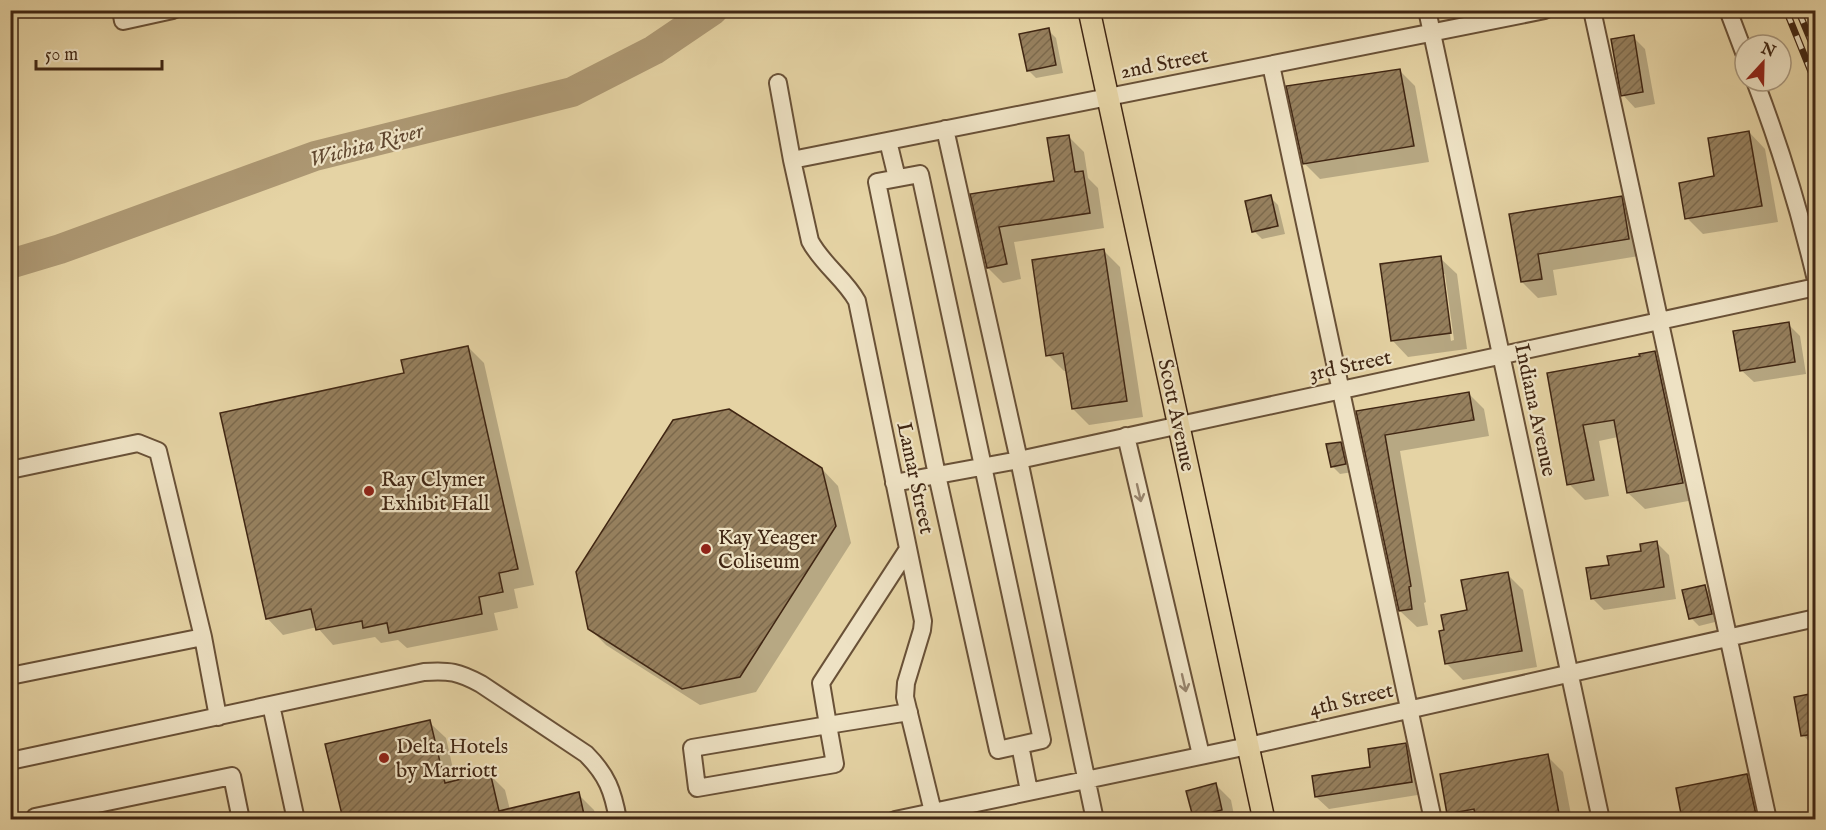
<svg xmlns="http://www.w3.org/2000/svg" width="1826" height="830" font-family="'IM FELL English',serif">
  <defs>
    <pattern id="building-hatch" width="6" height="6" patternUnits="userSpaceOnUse" patternTransform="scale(1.5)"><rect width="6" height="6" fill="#96805e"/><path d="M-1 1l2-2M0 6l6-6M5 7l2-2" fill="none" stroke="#7c694c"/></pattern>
  </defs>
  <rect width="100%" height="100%" fill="#e5d3a4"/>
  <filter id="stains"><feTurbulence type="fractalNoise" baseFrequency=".00333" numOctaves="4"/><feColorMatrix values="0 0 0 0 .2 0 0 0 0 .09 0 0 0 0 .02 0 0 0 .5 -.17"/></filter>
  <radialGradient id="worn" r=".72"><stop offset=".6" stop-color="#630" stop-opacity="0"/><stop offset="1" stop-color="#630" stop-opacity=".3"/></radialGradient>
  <path fill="#0003" fill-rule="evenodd" d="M1048,30L1056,38L1063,73L1036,78L1028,70Z
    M1633,37L1645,49L1655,104L1635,108L1623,95Z
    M1399,70L1415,86L1429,162L1320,179L1304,163Z
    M1749,132L1765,149L1778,222L1703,234L1687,218Z
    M1069,137L1084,152L1088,178L1098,188L1104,228L1014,242L1021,279L1003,283L988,268L972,195L1056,182Z
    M1270,197L1278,205L1285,234L1262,239L1254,231Z
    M1621,198L1637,214L1645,255L1553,270L1557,295L1538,298L1522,282L1511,215Z
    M1104,251L1120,267L1143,417L1089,425L1073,409L1067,371H1064L1048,355Z
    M1440,258L1457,274L1467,349L1408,357L1392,340ZM1442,274H1445L1454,340L1451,341Z
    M1788,324L1800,336L1806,374L1754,382L1741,370Z
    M468,347L484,363L534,585L514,589L518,608L494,613L498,630L407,648L398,640L381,643L375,637L333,645L317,627L283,635L267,618L406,374Z
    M1655,353L1671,369L1699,499L1645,509L1628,493L1618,437L1599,441L1609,496L1585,500L1569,484L1549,374L1641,358Z
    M1468,393L1484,409L1489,436L1400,451L1426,602L1424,603L1428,625L1417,627L1400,611L1358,412Z
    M1341,443L1349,451L1353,472L1340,474L1332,466Z
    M822,469L838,486L851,543L756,692L700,705L606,645L590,629Z
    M1657,543L1669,555L1676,599L1604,610L1592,598L1610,566L1642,553Z
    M1507,574L1523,590L1537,667L1463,680L1447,664L1469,611Z
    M1704,587L1712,595L1719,621L1699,626L1691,618Z
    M1816,695V747L1815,748L1803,735L1796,698Z
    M429,722L446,738L456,782L489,774L505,790L510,810L578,794L594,810L597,820H345L327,746Z
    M1405,745L1418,757L1424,794L1329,809L1316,797L1372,768Z
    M1547,756L1563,772L1572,820H1456L1449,813Z
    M1747,776L1763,792L1769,820H1683L1678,789Z
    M1216,785L1231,800L1235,820H1195L1188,792Z"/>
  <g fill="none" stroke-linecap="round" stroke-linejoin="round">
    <path stroke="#ad9873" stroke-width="30" d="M10,264L60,249L315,156L572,92L654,50L713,10"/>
  </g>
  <path fill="url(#building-hatch)" stroke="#402613" stroke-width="1.5" d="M1049,28L1056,65L1027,71L1019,34Z
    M1634,35L1643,92L1621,96L1611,39Z
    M1400,69L1414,146L1303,164L1286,86Z
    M1749,131L1762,206L1685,219L1679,183L1714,176L1708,138Z
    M1069,135L1075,172L1083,171L1090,213L999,227L1007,264L987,268L970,194L1054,181L1047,138Z
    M1271,195L1278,226L1252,232L1245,201Z
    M1622,196L1629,239L1538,254L1542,279L1521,282L1509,214Z
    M1104,249L1127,401L1072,409L1063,353L1046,356L1032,260Z
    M1441,256L1451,333L1391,341L1380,264Z
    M1789,322L1795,362L1740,371L1733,331Z
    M468,346L518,569L499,573L503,592L479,597L482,614L389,633L387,623L363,628L362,621L316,630L311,609L266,619L220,413L404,373L401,360Z
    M1655,351L1683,483L1627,493L1614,420L1583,425L1594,480L1567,485L1547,373L1640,356L1639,354Z
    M1469,392L1474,420L1385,435L1411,586L1409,587L1412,609L1399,611L1356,411Z
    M729,409L822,468L836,526L740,677L682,689L588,629L576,572L673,420Z
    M1341,442L1346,464L1331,467L1326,444Z
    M1657,541L1664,587L1591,599L1586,568L1609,565L1607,556L1641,551L1640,544Z
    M1508,572L1522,651L1445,664L1439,631L1444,630L1441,615L1467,610L1461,580Z
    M1705,585L1712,614L1689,619L1682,590Z
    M1815,693V734L1801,736L1794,697Z
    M430,720L445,783L490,772L499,811L579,792L585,819H343L325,744Z
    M1406,743L1412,782L1315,797L1312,776L1370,767L1368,749Z
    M1548,754L1560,819H1476L1474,809L1447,814L1440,774Z
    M1747,774L1757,819H1682L1676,788Z
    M1216,783L1222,810L1193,817L1186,791Z"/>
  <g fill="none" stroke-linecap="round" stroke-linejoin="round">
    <g stroke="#695137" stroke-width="20">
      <path id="minor" d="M121,10L123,21L173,10
        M1427,10L1601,820
        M1592,10L1768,820
        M1728,10L1745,55
        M1271,65L1433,820
        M1755,81C1780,146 1800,212 1816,280
        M778,83L792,160L810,241C822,264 845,279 857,301L923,621L922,630L906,683L905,697L935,820
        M945,129L1019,460L1095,820
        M888,141L897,178
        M792,160L1545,10
        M920,174L1042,740L998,750L937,475L877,182Z
        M1126,436L1201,755
        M10,470L138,443L158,451L203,637L218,717
        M894,483L1019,460L1816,287
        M908,549L821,683L828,725L909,712
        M10,676L203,637
        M271,705L296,820
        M828,725L835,764L697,788L692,748Z
        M1020,745L1029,791
        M10,761L424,672C449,670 459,672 481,684L586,754C607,775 613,791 618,820
        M36,820L35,817L232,776L241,820
        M895,820L1248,746L1816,618"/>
    </g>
    <g stroke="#402613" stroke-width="24">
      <path id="major" d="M1089,10L1264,820"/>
    </g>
    <use href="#minor" stroke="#eee2c4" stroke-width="16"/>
    <use href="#major" stroke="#e5d3a4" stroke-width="21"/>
    <g stroke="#402613" stroke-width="7">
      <path id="rail" d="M1786,10L1816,84
        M1798,10L1816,53"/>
    </g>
    <use href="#rail" stroke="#eee2c4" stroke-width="4.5" stroke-dasharray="14" stroke-linecap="butt"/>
  </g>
  <defs><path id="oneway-shaft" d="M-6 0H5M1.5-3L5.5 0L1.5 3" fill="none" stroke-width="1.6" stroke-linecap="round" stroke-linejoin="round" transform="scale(1.5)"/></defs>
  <g stroke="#97846c">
    <use href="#oneway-shaft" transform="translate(1139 493) rotate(77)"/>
    <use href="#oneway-shaft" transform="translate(1184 683) rotate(77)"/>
  </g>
  <g fill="#8f2418" stroke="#eee2c4" stroke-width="2">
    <circle cx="369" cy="491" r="6"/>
    <circle cx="706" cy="549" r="6"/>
    <circle cx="384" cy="758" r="6"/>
  </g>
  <g text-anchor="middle" stroke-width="4.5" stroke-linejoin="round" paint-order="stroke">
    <g font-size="21" fill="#402613" stroke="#eee2c4">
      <text transform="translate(1164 63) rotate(-11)" y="7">2nd Street</text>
      <text transform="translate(1350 365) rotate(-12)" y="7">3rd Street</text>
      <text transform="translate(1536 410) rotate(78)" y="7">Indiana Avenue</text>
      <text transform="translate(1177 415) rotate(78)" y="7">Scott Avenue</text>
      <text transform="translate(916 478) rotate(78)" y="7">Lamar Street</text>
      <text transform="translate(1351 699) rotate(-13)" y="7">4th Street</text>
    </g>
    <g font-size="21" fill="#402613" stroke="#eee2c4" text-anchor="start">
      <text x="381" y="486">Ray Clymer<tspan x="381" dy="24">Exhibit Hall</tspan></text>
      <text x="718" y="544">Kay Yeager<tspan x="718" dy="24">Coliseum</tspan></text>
      <text x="396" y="753">Delta Hotels<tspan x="396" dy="24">by Marriott</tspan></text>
    </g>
    <g font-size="22" font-style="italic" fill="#614830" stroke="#eee2c4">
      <text transform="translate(366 144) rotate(-15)" y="8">Wichita River</text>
    </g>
  </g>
  <rect width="1826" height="830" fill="none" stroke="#e5d3a4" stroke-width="36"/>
  <rect x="12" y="12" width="1802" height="806" fill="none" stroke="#402613" stroke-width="3"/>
  <rect x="18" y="18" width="1790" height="794" fill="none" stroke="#402613" stroke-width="1.5"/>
  <g transform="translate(1763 63) rotate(22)"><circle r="28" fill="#eee2c4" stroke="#a8977d" stroke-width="1.5"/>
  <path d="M0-4.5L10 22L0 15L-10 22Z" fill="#8f2418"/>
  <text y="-9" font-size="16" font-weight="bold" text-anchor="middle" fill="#402613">N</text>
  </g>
  <path d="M36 60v9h126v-9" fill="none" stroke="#402613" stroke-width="3"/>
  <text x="45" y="60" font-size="18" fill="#402613" stroke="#eee2c4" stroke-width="4.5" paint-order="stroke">50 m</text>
  <rect width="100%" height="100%" filter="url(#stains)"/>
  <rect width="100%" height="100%" fill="url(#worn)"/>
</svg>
